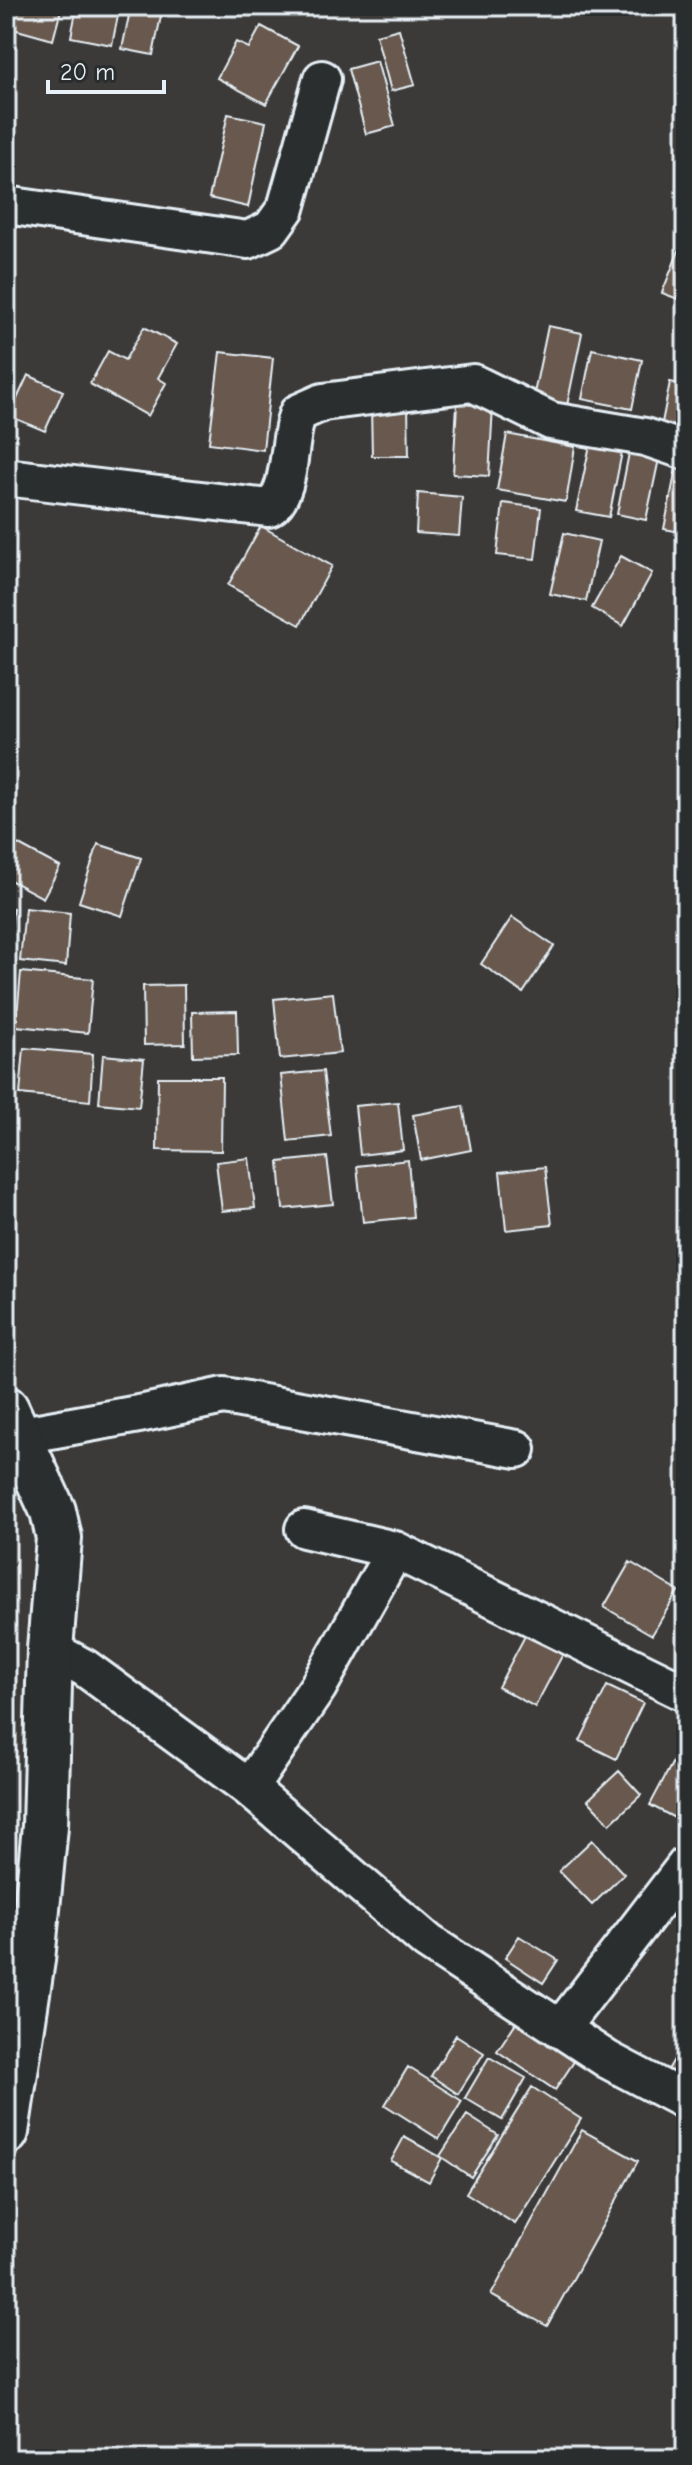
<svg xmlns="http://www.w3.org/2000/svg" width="692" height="2465" font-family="'Comic Neue',sans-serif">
  <rect width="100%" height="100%" fill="#3c3a38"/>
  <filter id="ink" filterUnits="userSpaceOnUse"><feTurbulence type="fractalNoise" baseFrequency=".0125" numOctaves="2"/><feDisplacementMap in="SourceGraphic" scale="16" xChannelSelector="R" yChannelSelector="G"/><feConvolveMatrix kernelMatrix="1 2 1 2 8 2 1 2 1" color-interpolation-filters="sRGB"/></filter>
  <g filter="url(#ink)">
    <path fill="#67594e" stroke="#e8f1f8" stroke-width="2" d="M16,6H62L53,40L10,28Z
      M77,6H120L112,45L71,37Z
      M131,6H163L153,55L122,49Z
      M261,26L298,46L266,104L217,78L236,42L249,48Z
      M399,29L415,85L391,91L376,35Z
      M377,61L395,126L366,134L348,69Z
      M228,114L266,122L248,207L209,198Z
      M686,233V302L662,293Z
      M548,326L582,333L565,415L531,408Z
      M144,327L177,344L158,378L166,383L148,416L90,384L108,351L125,360Z
      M592,349L642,360L632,409L582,399Z
      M220,352L273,358L263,450L209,443Z
      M28,375L63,391L45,431L9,416Z
      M670,382L686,385V433L661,428Z
      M457,404L493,406L489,476L453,474Z
      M371,406H408L409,456H372Z
      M507,434L575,447L566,502L497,490Z
      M590,445L622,452L609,517L576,511Z
      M630,448L660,454L646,520L617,514Z
      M678,459L686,461V533L664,529Z
      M418,493L462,497L459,536L416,533Z
      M503,503L541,508L535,559L497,555Z
      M261,526L332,566L300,625L228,585Z
      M564,533L599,541L586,601L550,594Z
      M621,556L652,573L623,626L592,608Z
      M6,838L60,867L43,898L6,878Z
      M98,844L141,858L122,916L79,902Z
      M6,907L13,908L8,972H6Z
      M25,908L70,913L66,966L20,961Z
      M512,917L554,946L523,993L481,964Z
      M21,972L93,979L88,1033L16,1026Z
      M184,985L185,1044L144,1045L143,986Z
      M333,993L340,1053L280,1059L274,999Z
      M237,1011L238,1055L193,1056L192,1012Z
      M24,1048L93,1054L90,1101L20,1094Z
      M103,1055L144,1059L139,1107L99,1103Z
      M323,1071L331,1136L288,1141L281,1075Z
      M158,1077H222L221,1151L157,1150Z
      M398,1102L403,1150L360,1155L355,1106Z
      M463,1106L471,1150L421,1160L413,1115Z
      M327,1157L333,1204L283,1209L279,1162Z
      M249,1158L255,1208L222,1211L216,1162Z
      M408,1160L413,1217L363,1222L357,1166Z
      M545,1167L552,1225L506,1230L500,1172Z
      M630,1562L678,1591L652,1635L604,1607Z
      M526,1634L563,1654L535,1707L498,1687Z
      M607,1686L643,1703L616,1759L580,1741Z
      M686,1737V1824L650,1805Z
      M619,1771L641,1795L610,1824L588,1800Z
      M592,1840L624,1874L592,1905L559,1871Z
      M519,1936L558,1960L543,1983L505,1958Z
      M517,2021L575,2060L555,2090L497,2051Z
      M456,2035L484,2053L458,2094L431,2076Z
      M679,2051L686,2055V2094L662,2080Z
      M489,2057L526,2078L502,2120L465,2098Z
      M408,2067L462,2101L439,2139L385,2105Z
      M532,2087L581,2119L515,2224L466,2193Z
      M467,2115L498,2135L471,2177L440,2156Z
      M582,2130L638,2161L547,2326L491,2295Z
      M404,2137L442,2158L429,2182L391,2161Z"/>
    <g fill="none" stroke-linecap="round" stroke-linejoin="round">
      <g stroke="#e8f1f8" stroke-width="42">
        <path id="street" d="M6,205L248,240L271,229L286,208L322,79
          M6,477L269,508C293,493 287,438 298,413L323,402L473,383L551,421L645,437L686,451
          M17,1436L144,1413L224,1396L517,1449
          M304,1529L395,1550
          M50,1649L85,1668L249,1788L428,1942L608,2060L686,2101
          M249,1788L318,1687L395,1550L686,1693
          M560,2029L686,1865"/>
      </g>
      <g stroke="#e8f1f8" stroke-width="50">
        <path id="secondary" d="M6,1409L53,1511L59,1538L50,1649L45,1826L32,1960L6,2132"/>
      </g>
      <use href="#street" stroke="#2a2d2e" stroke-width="36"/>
      <use href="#secondary" stroke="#2a2d2e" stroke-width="44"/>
    </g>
  </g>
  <rect width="692" height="2465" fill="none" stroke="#2a2d2e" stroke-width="32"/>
  <rect x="16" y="16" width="660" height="2433" fill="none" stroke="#e8f1f8" stroke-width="3" filter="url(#ink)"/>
  <path d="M48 80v12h116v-12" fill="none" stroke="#e8f1f8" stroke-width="4"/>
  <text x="60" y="80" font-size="24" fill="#e8f1f8" stroke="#2a2d2e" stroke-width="6" paint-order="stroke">20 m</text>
</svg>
